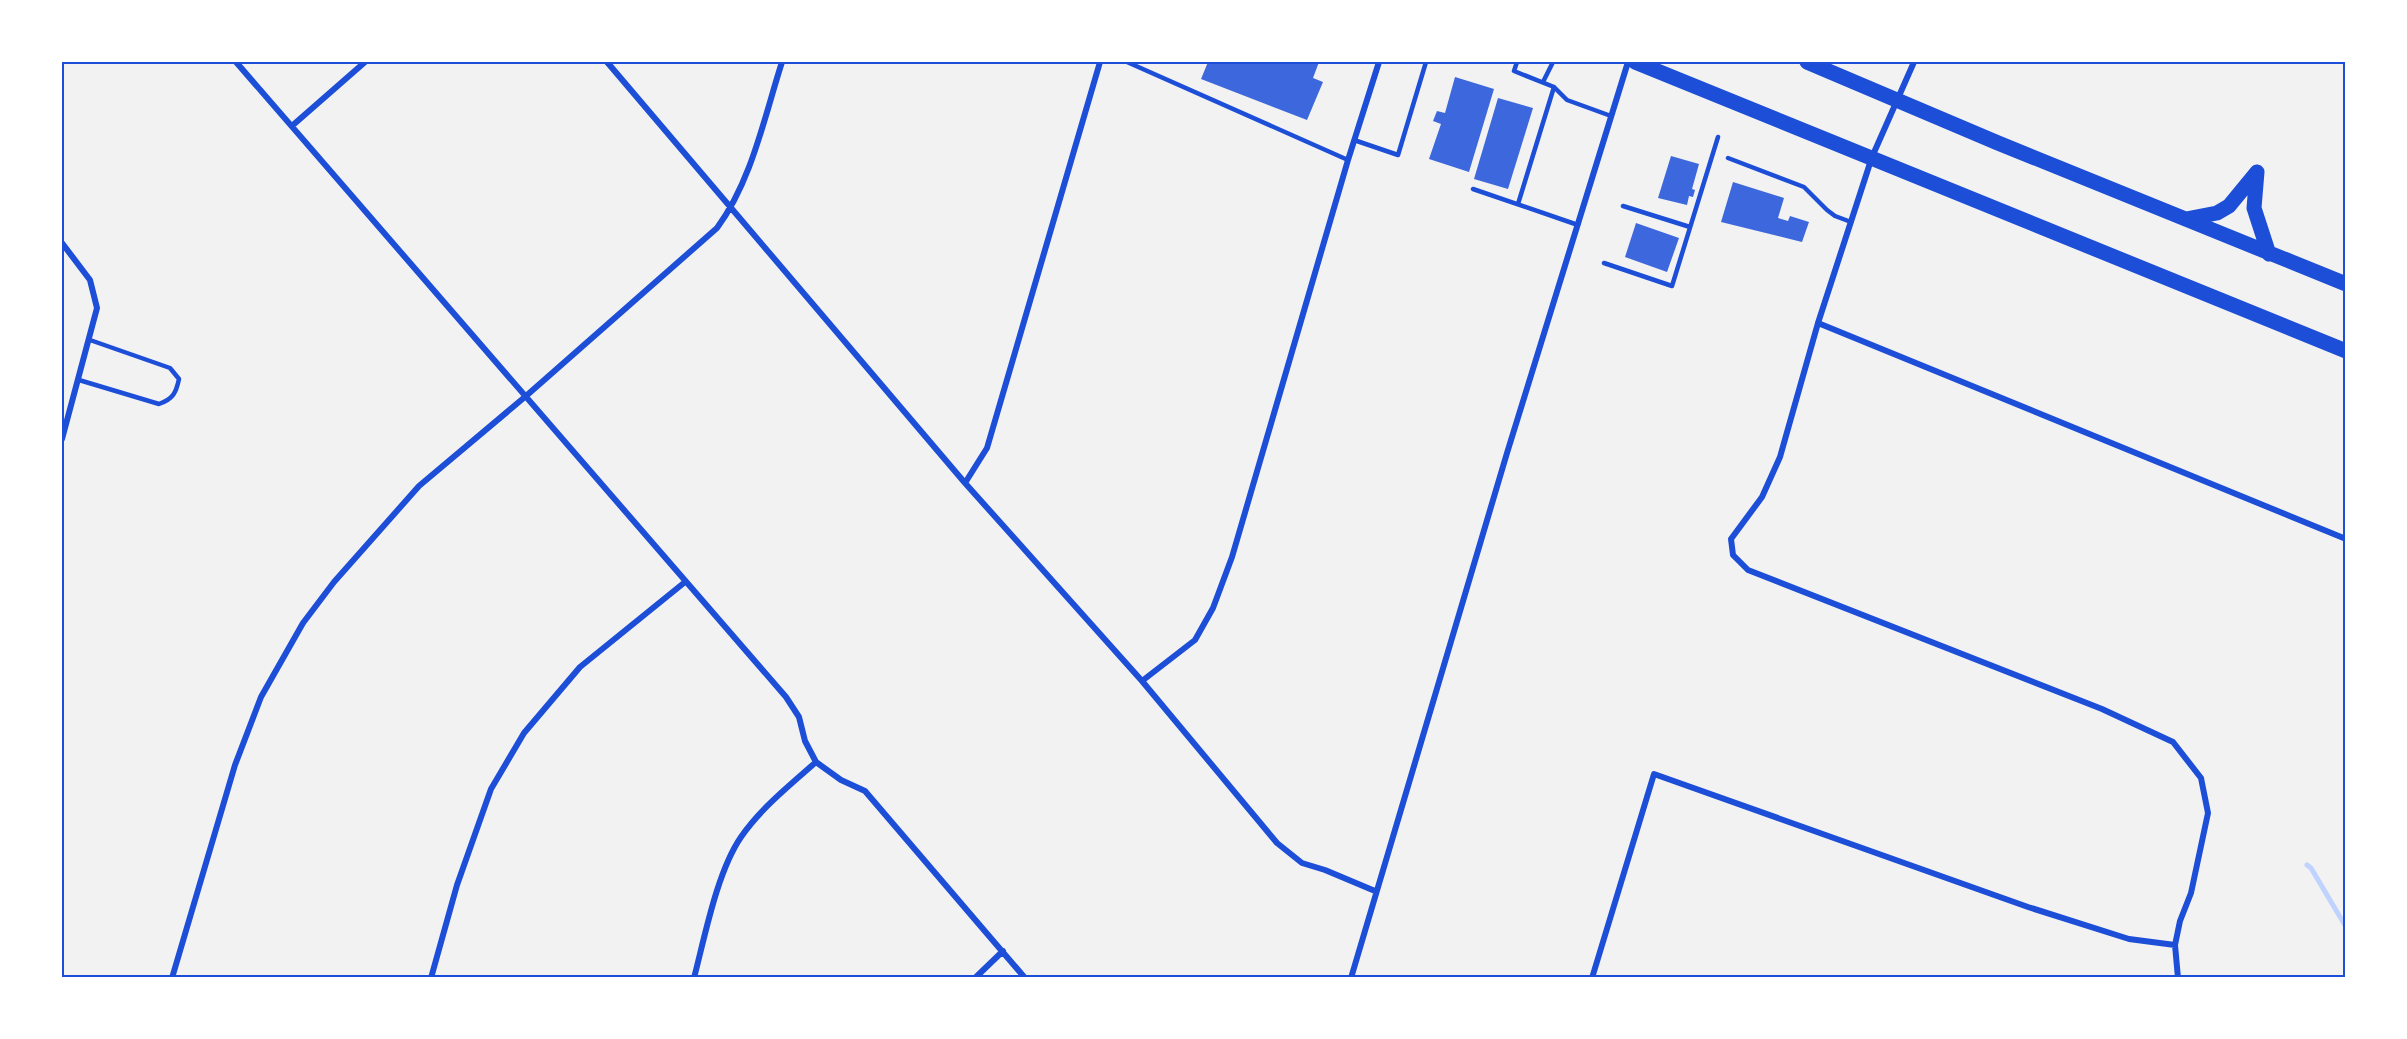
<svg xmlns="http://www.w3.org/2000/svg" width="2407" height="1039" font-family="'Archivo Narrow',sans-serif">
  <rect width="100%" height="100%" fill="#f2f2f2"/>
  <g fill="none" stroke-linecap="round" stroke-linejoin="round">
    <path stroke="#bfd3fe" stroke-width="5" d="M2307,865L2311,868L2346,927"/>
  </g>
  <path fill="#3d67dc" d="M1208,62H1272L1278,64L1279,62H1319L1313,78L1323,82L1307,120L1201,79Z
    M1455,77L1494,89L1469,172L1429,159L1441,124L1433,121L1437,111L1445,113Z
    M1498,98L1533,108L1508,189L1474,179Z
    M1671,156L1699,164L1692,189L1695,190L1693,197L1689,196L1687,205L1658,198Z
    M1733,182L1784,198L1778,218L1788,221L1790,216L1809,222L1802,242L1721,222Z
    M1636,223L1679,238L1667,272L1625,257Z"/>
  <g fill="none" stroke-linecap="round" stroke-linejoin="round">
    <path stroke="#1d4ed8" stroke-width="4.5" d="M1127,62L1348,160
      M1517,62L1514,71L1554,87L1567,100L1611,116
      M1543,82L1553,62
      M1354,140L1398,155L1426,62
      M1728,158L1804,187L1827,210L1835,216L1851,222
      M1473,189L1578,225
      M1518,204L1554,87
      M1623,206L1690,227
      M1604,263L1672,286L1718,137
      M79,380L159,404C173,399 176,393 179,379L170,368L90,340"/>
    <path stroke="#1d4ed8" stroke-width="6" d="M236,62L786,697L799,717L805,741L816,762L841,780L865,791L1025,978
      M607,62L965,483L1142,681L1277,843L1302,863L1325,870L1375,891
      M1914,62L1872,157L1818,323L1780,457L1762,497L1731,539L1733,555L1748,570L2102,709L2173,742L2201,778L2208,813L2191,893L2180,921L2175,945L2178,978
      M293,125L365,62
      M62,243L90,280L97,308L62,439
      M1818,323L2346,539
      M965,483L987,448L1100,62
      M1142,681L1195,640L1213,608L1232,557L1348,160L1379,62
      M172,978L235,765L261,697L303,623L334,582L419,486L526,396L717,228C752,180 764,118 782,62
      M431,978L457,885L491,789L524,733L580,667L685,582
      M694,978C705,936 717,872 741,837C761,808 790,785 816,762
      M975,978L1003,951
      M1351,978L1507,453L1628,62
      M1592,978L1654,774L2028,907L2129,939L2175,945"/>
    <path stroke="#1d4ed8" stroke-width="15" d="M1635,62L2346,351
      M1807,62L1998,143L2346,284
      M2257,172L2254,208L2269,254
      M2186,219L2217,213L2229,206L2257,172"/>
  </g>
  <rect width="2407" height="1039" fill="none" stroke="#ffffff" stroke-width="126"/>
  <rect x="63" y="63" width="2281" height="913" fill="none" stroke="#1d4ed8" stroke-width="2"/>
</svg>
